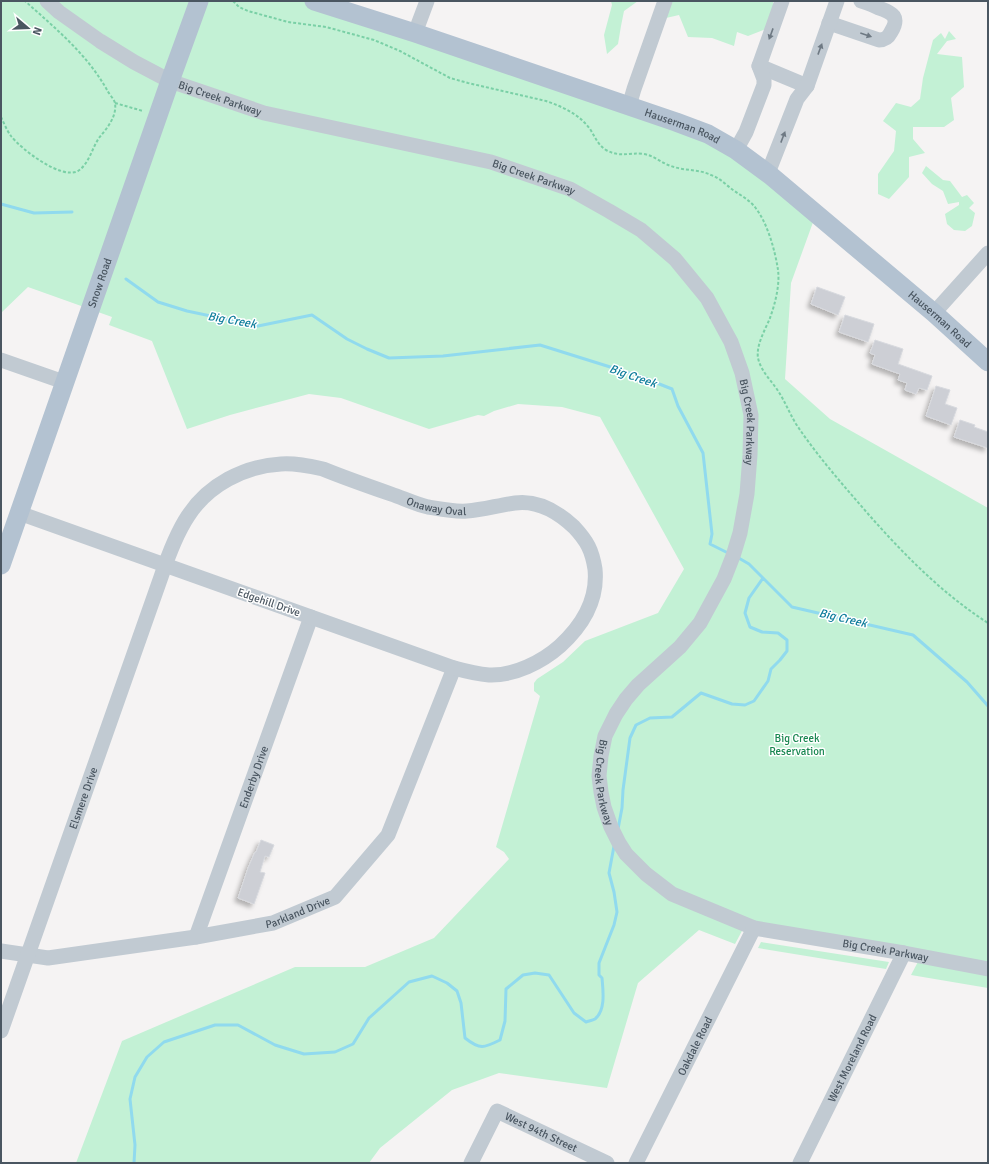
<svg xmlns="http://www.w3.org/2000/svg" width="989" height="1164" font-family="Signika,sans-serif">
  <defs>
    <filter id="shadow"><feDropShadow dx="-3.5" dy="3.5" stdDeviation="2" flood-color="#0004"/></filter>
  </defs>
  <rect width="100%" height="100%" fill="#f5f3f3"/>
  <path fill="#c3f1d5" d="M1,1H309L726,136L816,214L791,283L785,379L830,419L988,508V988L911,975L920,958L743,929L735,944L699,930L638,983L607,1088L499,1073L452,1090L380,1148L369,1163H76L122,1041L295,967H365L434,938L509,859L504,852L496,847L540,696L534,691V683L537,679L563,662L585,641L658,613L684,569L600,417L562,407L518,404L494,411L484,416L478,415L429,429L341,398L309,394L230,415L187,429L152,341L109,325L112,317L28,287L2,312L1,311Z
    M611,1H638L624,11L621,26L618,44L607,54L604,35L612,5Z
    M657,1H773V12L766,29L748,36L737,32L734,46L712,38L688,37L679,15L666,18Z
    M949,31L956,39L947,41L937,54L962,57L964,87L951,98L954,120L944,127H913V139L925,153L909,157V177L889,199L878,194V174L894,151L896,131L883,121L896,103L911,107L920,99L923,78L933,40L941,33L945,39Z
    M926,166L943,180L950,181L962,197L967,195L974,203L969,208L975,213L972,226L965,231L954,230L947,224L945,214L959,205V202L948,204L943,191L932,184L922,173Z
    M761,942L889,962L886,969L758,948Z"/>
  <g fill="none" stroke-linecap="round" stroke-linejoin="round">
    <path stroke="#90daee" stroke-width="3" d="M1,204L34,213L72,212
      M126,279L158,302L187,311L258,326L312,315L347,339L367,349L389,358L443,356L540,345L639,376L672,389L678,406L703,453L712,534L710,544L730,554
      M737,557L749,564L792,607L913,635L967,682L988,706
      M618,829L622,808L623,790L630,738L636,725L650,718L672,717L701,693L732,704L745,705L754,701L768,681L771,669L780,660L787,651V640L778,633L762,632L750,627L745,613L749,598L763,578
      M134,1163L135,1145L130,1099L135,1077L147,1057L164,1042L215,1025H238L275,1045L304,1054L335,1052L353,1044L369,1018L409,982L432,976L447,983L457,991L461,1003L465,1038C480,1050 484,1048 500,1040L505,1021L506,989L523,975L535,973L549,975L574,1013L586,1022C589,1021 593,1020 595,1019C606,1010 603,990 602,978L599,975V963L614,925L617,912L614,892L609,873L614,846"/>
  </g>
  <path fill="#cdcfd5" stroke="#d7d9de" filter="url(#shadow)" d="M817,287L845,297L838,315L811,304Z
    M845,315L874,324L868,342L839,332Z
    M875,340L903,349L898,364L932,376L927,390L919,388L916,394L905,390L907,383L898,380L900,374L872,364L875,355L870,353Z
    M936,386L950,390L945,404L957,408L951,425L926,416Z
    M960,420L975,425L974,427L988,432V448L954,437Z
    M261,840L274,845L269,857L265,856L260,872L265,873L254,904L238,898L248,868L255,852H256Z"/>
  <g fill="none" stroke-linecap="round" stroke-linejoin="round">
    <path stroke="#7ad0a6" stroke-width="2" stroke-dasharray="3 2" stroke-linecap="butt" d="M233,1L239,7L248,11L288,22L326,27L374,40L400,51L450,78L468,83L546,101C563,107 579,114 590,129C595,137 598,145 606,150C621,158 629,152 643,154C654,155 661,163 671,166C684,171 699,169 711,175C720,178 726,185 733,190C740,195 748,199 754,206C767,221 775,250 778,270C780,285 775,304 770,318C765,330 756,345 758,358C761,372 773,382 780,394C786,404 790,414 796,424C812,448 831,471 850,493C891,541 935,589 988,623
      M115,103L143,111
      M1,117C4,123 7,131 11,136C21,149 61,180 78,171C89,164 92,148 99,138C107,128 117,117 115,103C114,99 109,94 107,90C87,54 55,28 25,1"/>
    <g stroke="#c1cad2" stroke-width="15">
      <path id="s1" d="M47,1L59,12L100,41L134,62L170,81L264,113L491,162L570,189L609,211L641,230L675,259L707,298L731,342L742,373L751,415L750,455L747,494L740,533L733,556L724,579L700,623L680,647L638,685L626,699L616,714L605,736L601,756L599,776L601,792L604,807L611,827L619,843L626,854L646,874L672,894L754,928L904,953L988,969"/>
      <path d="M829,23L879,40C885,40 888,38 891,32C900,17 893,13 879,8C873,5 867,3 861,1"/>
      <path d="M415,33L427,1"/>
      <path d="M759,66L807,86"/>
      <path d="M629,106L634,89L665,1"/>
      <path d="M736,150L746,132L764,85V79L759,66L782,1"/>
      <path d="M768,173L797,99L807,86L837,1"/>
      <path d="M934,313L988,253"/>
      <path d="M1,360L64,382"/>
      <path id="s2" d="M196,937L311,617"/>
      <path id="s3" d="M1,951L48,958L196,937L273,923L335,897L388,835L454,668"/>
      <path id="s4" d="M1,1031L161,577C168,556 176,534 188,516C208,485 244,466 281,464C295,463 309,466 323,469C345,478 368,486 391,494C403,498 415,504 428,507C440,509 454,512 467,511C483,510 499,505 515,503C537,500 558,512 574,527C587,541 592,550 595,569C598,600 582,626 560,646C542,662 514,676 489,675C477,674 465,671 454,668C309,616 164,564 19,513"/>
      <path id="s5" d="M471,1163L497,1111L607,1163"/>
      <path id="s6" d="M636,1163L754,928"/>
      <path id="s7" d="M800,1163L904,953"/>
    </g>
    <g stroke="#b3c2d1" stroke-width="19">
      <path id="s8" d="M314,1L415,33L676,122L708,134L736,150L770,175L934,313L988,362"/>
      <path id="s9" d="M1,565L170,81L199,1"/>
    </g>
  </g>
  <defs><path id="oneway-solid" d="M-6-.8H1V-3.2L6.5 0L1 3.2V.8H-6Z"/></defs>
  <g fill="#6e7983">
    <use href="#oneway-solid" transform="translate(771 34) rotate(110)"/>
    <use href="#oneway-solid" transform="translate(866 35) rotate(19)"/>
    <use href="#oneway-solid" transform="translate(820 49) rotate(-70)"/>
    <use href="#oneway-solid" transform="translate(783 137) rotate(-69)"/>
  </g>
  <g text-anchor="middle" stroke-width="3" stroke-linejoin="round" paint-order="stroke">
    <g font-size="11" fill="#4a5661" stroke="#fff">
      <text dy="4" stroke="none"><textPath href="#s1" startOffset="200">Big Creek Parkway</textPath></text>
      <text dy="4" stroke="none"><textPath href="#s8" startOffset="389">Hauserman Road</textPath></text>
      <text dy="4" stroke="none"><textPath href="#s1" startOffset="524">Big Creek Parkway</textPath></text>
      <text dy="4" stroke="none"><textPath href="#s9" startOffset="299">Snow Road</textPath></text>
      <text dy="4" stroke="none"><textPath href="#s8" startOffset="713">Hauserman Road</textPath></text>
      <text dy="4" stroke="none"><textPath href="#s1" startOffset="872">Big Creek Parkway</textPath></text>
      <text dy="4" stroke="none"><textPath href="#s4" startOffset="821">Onaway Oval</textPath></text>
      <text transform="translate(269 602) rotate(19)" y="4">Edgehill Drive</text>
      <text dy="4" stroke="none"><textPath href="#s2" startOffset="170">Enderby Drive</textPath></text>
      <text dy="4" stroke="none"><textPath href="#s1" startOffset="1279">Big Creek Parkway</textPath></text>
      <text dy="4" stroke="none"><textPath href="#s4" startOffset="247">Elsmere Drive</textPath></text>
      <text dy="4" stroke="none"><textPath href="#s3" startOffset="302">Parkland Drive</textPath></text>
      <text dy="4" stroke="none"><textPath href="#s1" startOffset="1639">Big Creek Parkway</textPath></text>
      <text dy="4" stroke="none"><textPath href="#s6" startOffset="131">Oakdale Road</textPath></text>
      <text dy="4" stroke="none"><textPath href="#s7" startOffset="117">West Moreland Road</textPath></text>
      <text dy="4" stroke="none"><textPath href="#s5" startOffset="107">West 94th Street</textPath></text>
    </g>
    <g font-size="11" fill="#17864f" stroke="#fff">
      <text x="797" y="742">Big Creek<tspan x="797" dy="13">Reservation</tspan></text>
    </g>
    <g font-size="12" font-style="italic" fill="#0c7c9b" stroke="#fff">
      <text transform="translate(232 320) rotate(10)" y="4">Big Creek</text>
      <text transform="translate(633 376) rotate(19)" y="4">Big Creek</text>
      <text transform="translate(843 618) rotate(13)" y="4">Big Creek</text>
    </g>
  </g>
  <rect width="989" height="1164" fill="none" stroke="#4a5661" stroke-width="4"/>
  <g transform="translate(28 28) rotate(109)" stroke="#ffffff" stroke-width="3" paint-order="stroke">
  <path d="M0-3L7 15L0 10L-7 15Z" fill="#4a5661"/>
  <text y="-6" font-size="11" font-weight="bold" text-anchor="middle" fill="#4a5661">N</text>
  </g>
</svg>
